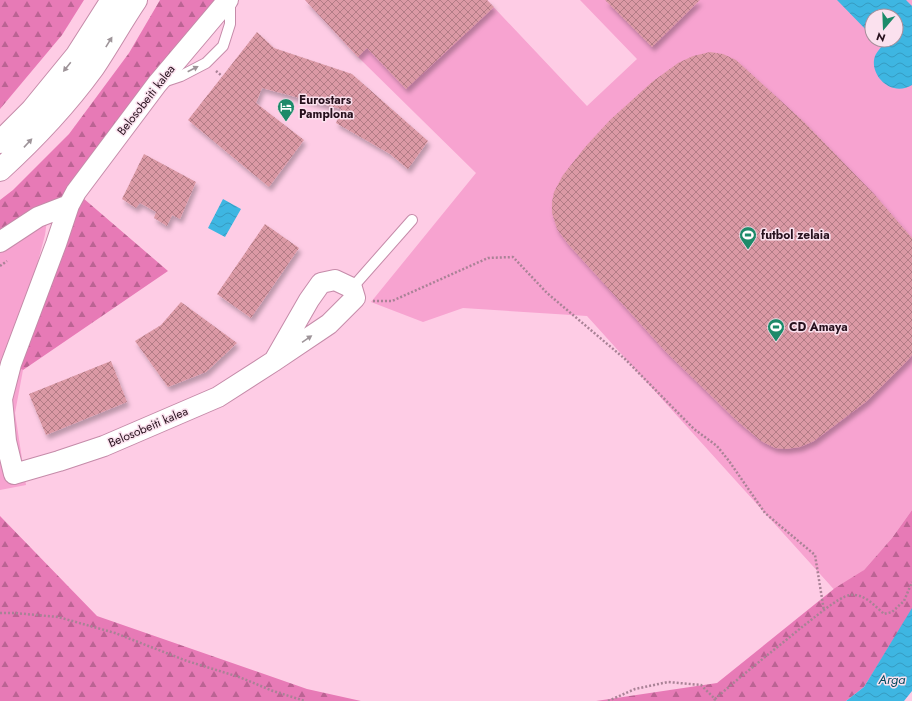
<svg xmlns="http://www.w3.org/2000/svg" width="912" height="701" font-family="Jost,sans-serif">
  <defs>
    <pattern id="forest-firs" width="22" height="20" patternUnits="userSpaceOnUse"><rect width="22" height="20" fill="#e77ab6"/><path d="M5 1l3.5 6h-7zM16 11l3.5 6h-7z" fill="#bb6393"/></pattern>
    <pattern id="water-waves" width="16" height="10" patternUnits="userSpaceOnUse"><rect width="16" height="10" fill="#3eb6e2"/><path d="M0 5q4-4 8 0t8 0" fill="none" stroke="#369bc1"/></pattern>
    <pattern id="building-cross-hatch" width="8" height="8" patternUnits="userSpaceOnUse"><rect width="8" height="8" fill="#db99a5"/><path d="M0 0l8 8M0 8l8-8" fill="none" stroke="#b27b86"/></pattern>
    <filter id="shadow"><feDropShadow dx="2.5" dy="4.5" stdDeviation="2" flood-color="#0004"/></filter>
  </defs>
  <rect width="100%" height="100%" fill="#fecce5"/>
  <path fill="#f7a3d0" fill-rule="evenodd" d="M305,0H487L587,106L637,59L580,0H912V510L892,538L864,570L839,595L587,316L463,308L423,322L371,302L476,173L358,57ZM872,16H896V40H872Z
    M48,213L45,235L11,363L23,370L15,413L26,485L0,490V235Z"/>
  <path fill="url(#forest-firs)" d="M0,0H84L62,35L0,109Z
    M160,0H229L76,192L168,271L23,370L11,364L69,205L0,235V200L13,190L69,134L129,53Z
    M912,510V610L864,687L846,701H596L717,683L835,588L864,570L892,538Z
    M0,516L97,616L307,689L361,701H0Z"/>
  <path fill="url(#water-waves)" d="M837,0H906L912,6V85C907,88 900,90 894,88C880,85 869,67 876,54C878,51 880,48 882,46L876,40H896V16H872V36Z
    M223,199L241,209L225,237L208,228Z
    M912,608V691L904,701H846L864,687Z"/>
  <path fill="url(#building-cross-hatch)" filter="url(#shadow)" d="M305,0H487L494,7L406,89L367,48L358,57Z
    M605,0H700L652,47Z
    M257,32L274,48L352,74L428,141L408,169L390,154L336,123L341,109L262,88L256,103L304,140L269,187L188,120Z
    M710,52L723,54L736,60L804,122L874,194L912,238V355L908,360L867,401L814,441L800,447L786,449L775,448L761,441L736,420L666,352L568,244L557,229L552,213V202L554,192L563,175L586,146L610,120L652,82L678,63L693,56Z
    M144,154L196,182L180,219L172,215L167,226L154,218L156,212L140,203L136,208L122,199Z
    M265,224L299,248L251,318L217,294Z
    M181,302L237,343L206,372L168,387L135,341L161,325Z
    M111,361L127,402L46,435L29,394Z"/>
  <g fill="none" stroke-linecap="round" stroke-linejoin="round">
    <g stroke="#c58ba9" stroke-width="12">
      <path id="lane" d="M163,82L181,76L206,63L223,46L230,24V0
        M352,288L412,220"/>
    </g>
    <g stroke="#c58ba9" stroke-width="22">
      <path id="street" d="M228,0L157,84L76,192L69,205L56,244L11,364L2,399L6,441L14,474L59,461L104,446L218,397L274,361L329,324L355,298L352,288L335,280L321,283L309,300L274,361
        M0,242L38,217L69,205"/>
    </g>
    <g stroke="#c58ba9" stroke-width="24">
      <path id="secondary" d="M0,142L32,110L77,55L112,0
        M0,170C34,139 66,105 93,68C108,46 121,22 136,0"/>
    </g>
    <path stroke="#a98296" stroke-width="2.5" stroke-dasharray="2 2" stroke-linecap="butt" d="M216,71L222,76
      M0,266L7,261
      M373,301H392L488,258L513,257L547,293L625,359L694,429L717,446L729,461L765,513L815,555L824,611
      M0,613H15L58,617L115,633L187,661L239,677L273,691L305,701
      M715,699C743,674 773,651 802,627C813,619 838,597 850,595C864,593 875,606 884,614L892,612L904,601L912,582
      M608,701L635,689L668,682L701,685L715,699L714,701"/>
    <use href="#lane" stroke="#fff" stroke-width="10"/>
    <use href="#street" stroke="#fff" stroke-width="20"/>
    <use href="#secondary" stroke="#fff" stroke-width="22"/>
  </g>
  <defs><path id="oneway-solid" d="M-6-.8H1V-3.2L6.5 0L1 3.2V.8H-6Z"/></defs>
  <g fill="#9e9499">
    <use href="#oneway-solid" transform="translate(109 42) rotate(-58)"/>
    <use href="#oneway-solid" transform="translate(67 67) rotate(129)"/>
    <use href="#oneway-solid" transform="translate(193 69) rotate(-27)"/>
    <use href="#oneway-solid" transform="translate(28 143) rotate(-47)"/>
    <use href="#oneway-solid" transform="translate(307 339) rotate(-34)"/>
  </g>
  <defs>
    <g id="hotel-pin" transform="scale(0.9)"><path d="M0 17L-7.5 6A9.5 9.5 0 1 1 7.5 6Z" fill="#1c8a69" stroke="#fbe1ee"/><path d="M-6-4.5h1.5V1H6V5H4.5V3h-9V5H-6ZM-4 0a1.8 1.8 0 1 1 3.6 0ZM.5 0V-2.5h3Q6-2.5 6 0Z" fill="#fff"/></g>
    <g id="stadium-pin" transform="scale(0.9)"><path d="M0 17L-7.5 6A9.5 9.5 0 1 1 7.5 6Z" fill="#1c8a69" stroke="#fbe1ee"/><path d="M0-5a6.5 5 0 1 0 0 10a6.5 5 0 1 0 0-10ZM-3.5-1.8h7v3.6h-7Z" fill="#fff"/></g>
  </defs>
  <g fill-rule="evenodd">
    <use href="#hotel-pin" x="286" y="107"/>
    <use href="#stadium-pin" x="748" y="235"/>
    <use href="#stadium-pin" x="776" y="327"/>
  </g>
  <g text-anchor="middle" stroke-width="3" stroke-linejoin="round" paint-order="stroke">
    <g font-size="12" fill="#27111d" stroke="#fbe1ee">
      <text transform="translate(146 100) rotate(-52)" y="4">Belosobeiti kalea</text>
      <text transform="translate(148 427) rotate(-23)" y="4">Belosobeiti kalea</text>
    </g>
    <g font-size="12" font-weight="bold" fill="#27111d" stroke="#fbe1ee" text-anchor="start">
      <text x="299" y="104">Eurostars<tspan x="299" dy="14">Pamplona</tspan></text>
      <text x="761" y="239">futbol zelaia</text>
      <text x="789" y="331">CD Amaya</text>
    </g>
    <g font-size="13" font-style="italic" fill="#01495f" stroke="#fbe1ee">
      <text x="892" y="684">Arga</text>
    </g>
  </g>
  <g transform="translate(884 28) rotate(199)"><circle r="19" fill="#fbe1ee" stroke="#a68e9a"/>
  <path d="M0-3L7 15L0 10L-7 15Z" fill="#1c8a69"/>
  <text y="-6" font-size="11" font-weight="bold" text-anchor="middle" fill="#27111d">N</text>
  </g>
</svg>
